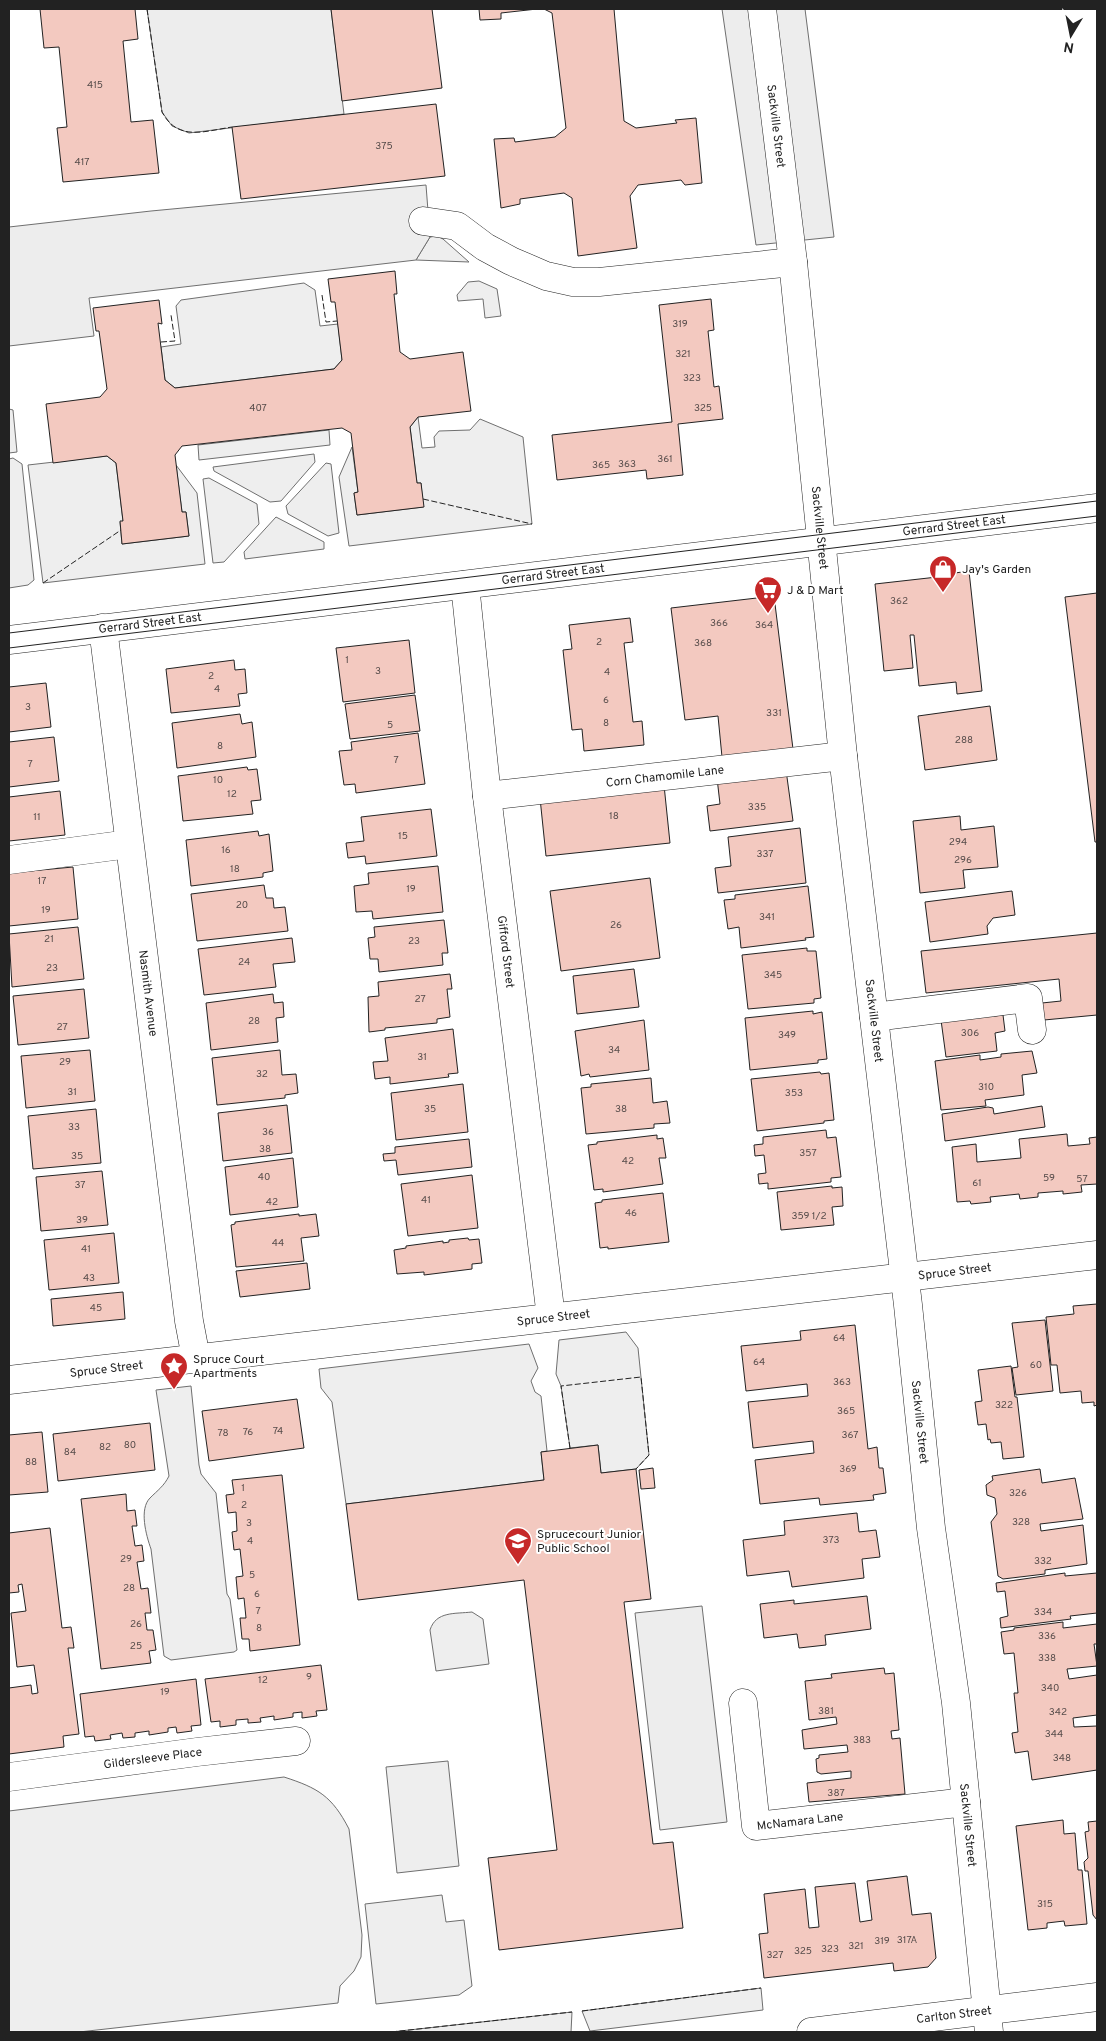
<svg xmlns="http://www.w3.org/2000/svg" width="1106" height="2041" font-family="Overpass,sans-serif">
  <rect width="100%" height="100%" fill="#fff"/>
  <path fill="#eee" stroke="#6f6f6f" d="M437,236L443,239L469,262L416,260L430,237Z
    M479,281L497,289L501,316L485,318L483,299L458,301L457,295L468,282Z
    M304,283L315,290L320,326L338,324L342,360L334,369L175,388L165,380L161,347L181,344L176,306L181,300Z
    M9,409L13,410L17,452L9,453Z
    M418,417L422,448L435,447L434,437L439,431L470,430L480,419L523,437L532,524L349,546L339,477L352,447L358,492L354,493L357,515L423,507L421,483H417L410,427Z
    M329,430L330,445L199,460L198,445Z
    M314,454L315,462L281,501L270,502L214,471L213,467Z
    M107,456L116,463L123,521L120,522L122,544L189,536L186,512H182L176,465L197,493L205,564L43,583L28,465Z
    M13,458L22,464L34,580L28,585L9,588V459Z
    M326,463L331,464L339,533L328,536L288,514L286,506Z
    M209,478L257,504L259,524L224,562L213,563L203,479Z
    M276,517L324,542V549L245,559L244,552Z
    M626,1332L638,1348L649,1455L636,1469L601,1473L598,1445L570,1448L561,1386L556,1374L559,1340Z
    M529,1344L538,1368L531,1381L535,1392L541,1396L547,1451L541,1452L544,1480L346,1504L332,1402L321,1388L319,1369Z
    M191,1386L199,1465L201,1474L216,1493L227,1594L230,1599L237,1650L234,1652L171,1660L164,1656L151,1549C146,1535 139,1509 150,1498C158,1490 164,1486 169,1476L156,1390Z
    M472,1612L483,1619L489,1664L436,1671L430,1630C436,1611 455,1614 472,1612Z
    M448,1761L459,1866L397,1873L386,1767Z
    M284,1777C318,1788 332,1796 349,1829L362,1935L361,1957L354,1971L340,1986L338,2003L79,2032H9V1811Z
    M442,1895L446,1922L464,1920L472,1986L459,1995L376,2004L365,1904Z
    M761,1988L763,2010L590,2031L582,2011Z
    M572,2012L571,2032H391Z"/>
  <path fill="#ededed" stroke="#6f6f6f" d="M147,9H331L344,114L189,133L172,126L162,112Z
    M722,9H805L834,237L756,245Z
    M426,185L430,237L416,260L89,298L94,336L9,346V227L151,211Z
    M702,1606L727,1822L660,1830L635,1613Z"/>
  <path fill="#f3c9c0" stroke="#222" d="M40,9H135L138,39L123,41L131,122L153,120L159,173L63,182L57,128L67,127L59,47L44,48Z
    M331,9H432L442,88L342,101Z
    M479,9H537L501,13V19L480,20Z
    M544,9H614L624,121L636,128L677,123L675,120L696,118L702,183L685,185L681,180L638,185L630,196L637,248L578,256L572,198L564,193L520,199V204L501,208L494,139L514,138L515,142L555,137L566,128L552,13Z
    M436,104L445,176L241,199L232,127Z
    M395,271L397,294H394L400,352L410,359L463,352L471,411L418,417L410,427L417,483H421L424,507L357,515L354,493L358,492L351,433L342,428L182,446L175,455L182,512H186L189,536L122,544L120,521H123L116,463L107,456L53,463L46,404L100,397L107,389L99,331H96L93,308L159,300L162,324L158,323L165,380L175,388L334,369L342,360L335,302H331L328,279Z
    M711,299L714,330L708,331L714,387L719,386L723,419L678,424L683,475L647,479L646,470L557,480L552,435L672,422L659,305Z
    M969,571L982,691L957,694L956,682L919,686L914,635H910L913,668L884,671L875,584L955,575V573Z
    M1097,593V842H1095L1065,597Z
    M774,596L793,749L722,757L718,716L685,720L671,608Z
    M630,618L633,642L624,643L633,722L642,721L644,745L584,751L582,729L572,730L563,650L572,649L569,625Z
    M409,640L415,693L343,702L336,648Z
    M234,660L235,670L245,669L247,693L238,694L240,706L171,713L166,669Z
    M46,683L51,727L9,732V687Z
    M415,695L420,731L350,739L345,704Z
    M990,706L997,760L925,770L918,716Z
    M240,714L242,724L252,722L256,757L177,768L172,723Z
    M418,733L425,784L356,793L355,784L344,785L339,751L352,750L351,742Z
    M54,737L59,781L9,787V742Z
    M247,767L248,770L257,769L261,800L251,801L253,814L183,821L178,776Z
    M786,770L793,821L710,831L707,806L720,804L717,778Z
    M664,785L670,843L546,856L540,798Z
    M60,791L65,835L9,841V797Z
    M431,809L437,856L366,864L365,856L348,858L346,843L364,841L361,817Z
    M960,816L961,830L994,826L998,867L963,870L965,888L920,893L913,821Z
    M800,828L806,883L718,893L715,868L731,866L728,837Z
    M258,831L259,836L269,834L273,871L263,873V877L191,886L186,840Z
    M438,866L443,912L373,919L372,911L356,912L354,886L369,884L368,873Z
    M73,867L78,919L9,926V873Z
    M650,878L660,958L561,971L550,891Z
    M264,885L266,898H273L274,908L285,907L288,931L197,941L191,894Z
    M808,886L814,937L805,938L806,940L741,948L739,927L728,929L724,900L735,899V895Z
    M1012,891L1015,915L993,918L987,926L988,934L930,942L925,902Z
    M444,920L448,953H442L443,965L379,972L378,959H370L368,938L375,937L374,927Z
    M78,927L84,979L12,987L9,934Z
    M1097,933V1015L1044,1020L1042,1003L1061,1001L1059,979L926,993L921,951Z
    M292,938L295,962L273,964L276,987L204,995L198,949Z
    M807,948V951H816L821,998L814,999V1003L748,1009L742,955Z
    M634,969L639,1007L577,1014L573,976Z
    M450,974L452,989H447L450,1017L437,1019V1023L385,1028V1030L369,1032L368,997L379,996L378,982Z
    M84,989L89,1038L18,1045L13,996Z
    M273,994L274,1003L283,1002L284,1017L276,1018L278,1042L211,1050L206,1003Z
    M813,1011V1014L822,1012L827,1059L818,1060V1063L750,1070L745,1018Z
    M993,1013L994,1016L1003,1015L1005,1031L995,1033L997,1051L946,1057L941,1020Z
    M644,1020L649,1070L590,1077L589,1074L581,1076L575,1031Z
    M453,1029L458,1073L448,1074L449,1077L390,1084V1077L375,1079L373,1062L388,1061L385,1038Z
    M90,1050L95,1101L26,1108L21,1056Z
    M280,1050L282,1075L296,1074L298,1093L285,1095V1098L217,1105L212,1058Z
    M1032,1051L1037,1073L1022,1075L1024,1095L985,1100L986,1106L941,1110L935,1061L980,1055V1060L1001,1057V1054Z
    M820,1072L821,1074L829,1073L834,1120L824,1121V1123L757,1131L751,1079Z
    M651,1078L653,1103L667,1101L670,1123L654,1124V1128L586,1134L581,1088L591,1087V1084Z
    M463,1084L468,1132L396,1140L391,1093Z
    M287,1105L292,1153L223,1161L218,1113Z
    M1042,1106L1045,1127L945,1141L942,1114L988,1107L993,1108L994,1114Z
    M96,1109L101,1163L33,1169L28,1116Z
    M826,1130L827,1138L836,1137L841,1177L831,1178V1182L768,1189V1183L759,1184L758,1174L766,1173L764,1155L755,1156L754,1145L763,1144V1137Z
    M1067,1134L1068,1146L1090,1144L1089,1138L1097,1137V1184L1081,1185L1082,1192L1063,1194V1191L1038,1193V1197L1020,1199L1019,1194L990,1197L991,1202L971,1204L970,1201L957,1202L952,1147L976,1144L977,1162L1021,1158L1019,1139Z
    M657,1135V1139L663,1138L666,1158H659L663,1184L603,1192V1189L594,1190L588,1145L597,1144V1142Z
    M469,1139L472,1167L398,1175L396,1160L384,1161L383,1154L395,1153V1147Z
    M293,1158L298,1207L230,1215L225,1167Z
    M102,1171L108,1225L41,1231L36,1177Z
    M472,1175L478,1228L408,1236L401,1184Z
    M832,1186V1188L842,1187L843,1206L832,1207L834,1225L781,1230L777,1192Z
    M663,1193L669,1242L608,1249V1247L600,1248L595,1203L602,1202V1200Z
    M299,1214V1216L316,1214L319,1236L301,1238L304,1261L236,1267L231,1225L235,1224V1222Z
    M114,1233L119,1283L49,1290L44,1240Z
    M468,1238L469,1240L479,1239L482,1263L472,1264V1269L424,1275V1272L397,1274L394,1250L406,1248V1246L443,1241V1243L449,1242V1240Z
    M307,1263L310,1289L240,1297L236,1271Z
    M123,1292L125,1319L53,1326L51,1299Z
    M1097,1304V1405L1094,1406V1402L1082,1403L1081,1391L1060,1393L1057,1365H1051L1046,1317L1074,1314L1073,1306Z
    M1045,1320L1053,1391L1016,1395L1012,1368L1018,1367L1012,1323Z
    M855,1325L868,1449L877,1447L879,1468H883L886,1493L873,1495L874,1500L820,1505L819,1498L760,1504L755,1460L814,1453L813,1441L753,1448L748,1402L808,1396L807,1384L746,1391L741,1346L801,1340L800,1331Z
    M1011,1366L1015,1397H1017L1024,1457L1003,1459L1001,1442L991,1443L990,1439L988,1440L986,1424L978,1425L975,1402L982,1401L978,1370Z
    M297,1399L304,1448L209,1461L202,1411Z
    M150,1423L155,1470L58,1481L53,1434Z
    M42,1432L48,1492L9,1495V1435Z
    M598,1445L601,1473L636,1469L651,1599L624,1602L653,1844L673,1842L683,1928L499,1950L488,1858L557,1850L524,1580L358,1600L346,1504L544,1480L541,1452Z
    M653,1468L655,1488L641,1489L639,1470Z
    M1040,1469L1042,1483L1075,1478L1083,1519L1040,1524L1041,1531L1083,1525L1087,1564L1045,1570V1574L1003,1579L998,1576L991,1522L997,1514L995,1498L987,1495L986,1485L993,1480L992,1476Z
    M282,1475L300,1645L250,1651L249,1639H242L240,1618H246L244,1598L238,1599L236,1577L243,1576L240,1549L234,1550L232,1532L237,1531L236,1512L228,1513L226,1495L234,1494L232,1480Z
    M126,1494L127,1511L135,1510L137,1526H132L135,1546L142,1545L144,1561L137,1562L141,1589L148,1588L151,1613H145L147,1630H153L156,1650L149,1651L151,1663L101,1669L81,1499Z
    M857,1513L859,1532L876,1530L880,1557L862,1559L864,1578L792,1587L789,1571L747,1576L743,1540L785,1535L784,1521Z
    M50,1528L62,1628L71,1627L74,1648H68L79,1734L63,1736L64,1747L9,1754V1688L31,1685L32,1694L38,1693L34,1665L17,1667L11,1613L26,1611L22,1584L18,1585L19,1592L9,1593V1533Z
    M1065,1573V1576L1097,1573V1613L1070,1616L1071,1619L1001,1628L1000,1618L1008,1616L1005,1591L997,1592L996,1583Z
    M867,1596L871,1629L825,1635L826,1645L799,1648L797,1634L764,1638L760,1604L794,1600V1604Z
    M1063,1622V1628L1097,1624V1644H1094L1097,1666L1067,1669L1069,1679L1097,1675V1715L1073,1718L1074,1727L1097,1726V1770L1032,1780L1028,1751L1015,1753L1012,1733L1018,1732L1014,1693H1018L1014,1653L1004,1654L1001,1632L1014,1630V1628Z
    M321,1665L327,1710L316,1711L317,1716L302,1718V1712L293,1713V1717L274,1720V1716L260,1718L261,1722L248,1723V1719L236,1720V1725L220,1727V1721L211,1722L205,1679Z
    M884,1668L885,1674L894,1673L899,1730L891,1731L892,1739L900,1738L905,1794L809,1802L807,1783L851,1778V1771L821,1774L817,1772L816,1759L819,1758V1755L848,1752L847,1745L804,1749L802,1730L837,1724L836,1717L809,1720L805,1681L832,1678L831,1674Z
    M196,1679L201,1725L191,1726L192,1731L177,1733L176,1727L168,1728V1732L149,1735V1731L135,1733V1737L123,1738L122,1733L110,1735L111,1739L95,1741L94,1736L85,1737L80,1694Z
    M1063,1820L1064,1834L1075,1833L1078,1870H1082L1087,1924L1065,1926L1064,1921L1047,1923V1928L1028,1930L1016,1826Z
    M1097,1821V1920L1093,1915L1088,1871H1085L1084,1862L1088,1858L1085,1832L1089,1831L1088,1822Z
    M907,1876L912,1915L931,1913L936,1958L928,1967L894,1971L893,1963L764,1978L759,1934L768,1933L764,1894L805,1889L809,1928L819,1927L815,1887L855,1883L860,1922L872,1920L867,1881Z"/>
  <g fill="none" stroke-linecap="round" stroke-linejoin="round">
    <g stroke="#222" stroke-width="29">
      <g id="minor">
        <path id="s1" d="M762,9L793,262L843,756L908,1305L931,1528L956,1703L989,2032"/>
        <path d="M423,221L457,226L485,247L511,261L546,276L573,282H599L793,262"/>
        <path id="s2" d="M465,585L487,796L551,1317"/>
        <path id="s3" d="M103,628L189,1321L196,1358"/>
        <path id="s4" d="M487,796L843,756"/>
        <path d="M9,860L129,844"/>
        <path d="M874,1017L1028,998L1032,1030"/>
        <path id="s5" d="M9,1380L1097,1255"/>
        <path id="s6" d="M743,1703L756,1826L966,1802"/>
        <path id="s7" d="M9,1777L197,1752L296,1741"/>
        <path id="s8" d="M811,2032L1097,1997"/>
      </g>
    </g>
    <g stroke="#222" stroke-width="29">
      <g id="major">
        <path id="s9" d="M9,640L1097,508"/>
      </g>
    </g>
    <use href="#minor" stroke="#fff" stroke-width="28"/>
    <use href="#major" stroke="#fff" stroke-width="28"/>
    <path stroke="#222" stroke-width="1" d="M9,633L1097,501
      M9,648L1097,516"/>
    <path stroke="#222" stroke-width="1" stroke-dasharray="6 2.5" stroke-linecap="butt" d="M147,9L162,112C178,142 205,131 232,127
      M322,295L326,322L337,321
      M161,342L175,341L171,315
      M423,499L532,524
      M43,583L121,530
      M570,1448L561,1386L641,1377L649,1455L636,1469
      M582,2011L761,1988
      M391,2032L572,2012"/>
  </g>
  <defs>
    <g id="shop-pin" transform="scale(1.4375)"><path d="M0 17L-7.5 6A9.5 9.5 0 1 1 7.5 6Z" fill="#c62828" stroke="#fff"/><path d="M-5-2.5h2.3a2.7 3.5 0 0 1 5.4 0H5L5.5 6h-11ZM-1.5-2.5h3a1.5 2.3 0 0 0-3 0Z" fill="#fff"/></g>
    <g id="supermarket-pin" transform="scale(1.4375)"><path d="M0 17L-7.5 6A9.5 9.5 0 1 1 7.5 6Z" fill="#c62828" stroke="#fff"/><path d="M-6-5.5h2.5l.6 2H6L4.5 2H-2.5L-4.4-4H-6ZM-1.5 3.2a1.3 1.3 0 1 0 .1 0ZM3 3.2a1.3 1.3 0 1 0 .1 0Z" fill="#fff"/></g>
    <g id="sight-pin" transform="scale(1.4375)"><path d="M0 17L-7.5 6A9.5 9.5 0 1 1 7.5 6Z" fill="#c62828" stroke="#fff"/><path d="M0-6L1.8-2.2L6-1.7L2.9 1.2L3.7 5.4L0 3.3L-3.7 5.4L-2.9 1.2L-6-1.7L-1.8-2.2Z" fill="#fff"/></g>
    <g id="school-pin" transform="scale(1.4375)"><path d="M0 17L-7.5 6A9.5 9.5 0 1 1 7.5 6Z" fill="#c62828" stroke="#fff"/><path d="M0-5L7-2L0 1L-7-2ZM-4 1L0 2.5L4 1V4Q0 6-4 4Z" fill="#fff"/></g>
  </defs>
  <g fill-rule="evenodd">
    <use href="#shop-pin" x="943" y="569"/>
    <use href="#supermarket-pin" x="768" y="590"/>
    <use href="#sight-pin" x="174" y="1366"/>
    <use href="#school-pin" x="518" y="1541"/>
  </g>
  <g text-anchor="middle" stroke-width="4" stroke-linejoin="round" paint-order="stroke">
    <g font-size="10" fill="#564c4a">
      <text x="95" y="88">415</text>
      <text x="384" y="149">375</text>
      <text x="82" y="165">417</text>
      <text x="680" y="327">319</text>
      <text x="683" y="357">321</text>
      <text x="692" y="381">323</text>
      <text x="258" y="411">407</text>
      <text x="703" y="411">325</text>
      <text x="665" y="462">361</text>
      <text x="627" y="467">363</text>
      <text x="601" y="468">365</text>
      <text x="899" y="604">362</text>
      <text x="719" y="626">366</text>
      <text x="764" y="628">364</text>
      <text x="599" y="645">2</text>
      <text x="703" y="646">368</text>
      <text x="347" y="663">1</text>
      <text x="378" y="674">3</text>
      <text x="607" y="675">4</text>
      <text x="211" y="679">2</text>
      <text x="217" y="692">4</text>
      <text x="606" y="703">6</text>
      <text x="28" y="710">3</text>
      <text x="774" y="716">331</text>
      <text x="606" y="726">8</text>
      <text x="390" y="728">5</text>
      <text x="964" y="743">288</text>
      <text x="220" y="749">8</text>
      <text x="396" y="763">7</text>
      <text x="30" y="767">7</text>
      <text x="218" y="783">10</text>
      <text x="232" y="797">12</text>
      <text x="757" y="810">335</text>
      <text x="614" y="819">18</text>
      <text x="37" y="820">11</text>
      <text x="403" y="839">15</text>
      <text x="958" y="845">294</text>
      <text x="226" y="853">16</text>
      <text x="765" y="857">337</text>
      <text x="963" y="863">296</text>
      <text x="235" y="872">18</text>
      <text x="42" y="884">17</text>
      <text x="411" y="892">19</text>
      <text x="242" y="908">20</text>
      <text x="46" y="913">19</text>
      <text x="767" y="920">341</text>
      <text x="616" y="928">26</text>
      <text x="49" y="942">21</text>
      <text x="414" y="944">23</text>
      <text x="244" y="965">24</text>
      <text x="52" y="971">23</text>
      <text x="773" y="978">345</text>
      <text x="420" y="1002">27</text>
      <text x="254" y="1024">28</text>
      <text x="62" y="1030">27</text>
      <text x="970" y="1036">306</text>
      <text x="787" y="1038">349</text>
      <text x="614" y="1053">34</text>
      <text x="422" y="1060">31</text>
      <text x="65" y="1065">29</text>
      <text x="262" y="1077">32</text>
      <text x="986" y="1090">310</text>
      <text x="72" y="1095">31</text>
      <text x="794" y="1096">353</text>
      <text x="430" y="1112">35</text>
      <text x="621" y="1112">38</text>
      <text x="74" y="1130">33</text>
      <text x="268" y="1135">36</text>
      <text x="265" y="1152">38</text>
      <text x="808" y="1156">357</text>
      <text x="77" y="1159">35</text>
      <text x="628" y="1164">42</text>
      <text x="264" y="1180">40</text>
      <text x="1049" y="1181">59</text>
      <text x="1082" y="1182">57</text>
      <text x="977" y="1186">61</text>
      <text x="80" y="1188">37</text>
      <text x="426" y="1203">41</text>
      <text x="272" y="1205">42</text>
      <text x="631" y="1216">46</text>
      <text x="809" y="1219">359 1/2</text>
      <text x="82" y="1223">39</text>
      <text x="278" y="1246">44</text>
      <text x="86" y="1252">41</text>
      <text x="89" y="1281">43</text>
      <text x="96" y="1311">45</text>
      <text x="839" y="1341">64</text>
      <text x="759" y="1365">64</text>
      <text x="1036" y="1368">60</text>
      <text x="842" y="1385">363</text>
      <text x="1004" y="1408">322</text>
      <text x="846" y="1414">365</text>
      <text x="278" y="1434">74</text>
      <text x="248" y="1435">76</text>
      <text x="223" y="1436">78</text>
      <text x="850" y="1438">367</text>
      <text x="130" y="1448">80</text>
      <text x="105" y="1450">82</text>
      <text x="70" y="1455">84</text>
      <text x="31" y="1465">88</text>
      <text x="848" y="1472">369</text>
      <text x="243" y="1491">1</text>
      <text x="1018" y="1496">326</text>
      <text x="244" y="1508">2</text>
      <text x="1021" y="1525">328</text>
      <text x="249" y="1526">3</text>
      <text x="831" y="1543">373</text>
      <text x="250" y="1544">4</text>
      <text x="126" y="1562">29</text>
      <text x="1043" y="1564">332</text>
      <text x="252" y="1578">5</text>
      <text x="129" y="1591">28</text>
      <text x="257" y="1597">6</text>
      <text x="258" y="1614">7</text>
      <text x="1043" y="1615">334</text>
      <text x="136" y="1627">26</text>
      <text x="259" y="1631">8</text>
      <text x="1047" y="1639">336</text>
      <text x="136" y="1649">25</text>
      <text x="1047" y="1661">338</text>
      <text x="309" y="1680">9</text>
      <text x="263" y="1683">12</text>
      <text x="1050" y="1691">340</text>
      <text x="165" y="1695">19</text>
      <text x="826" y="1714">381</text>
      <text x="1058" y="1715">342</text>
      <text x="1054" y="1737">344</text>
      <text x="862" y="1743">383</text>
      <text x="1062" y="1761">348</text>
      <text x="836" y="1796">387</text>
      <text x="1045" y="1907">315</text>
      <text x="907" y="1943">317A</text>
      <text x="882" y="1944">319</text>
      <text x="856" y="1949">321</text>
      <text x="830" y="1952">323</text>
      <text x="803" y="1954">325</text>
      <text x="775" y="1958">327</text>
    </g>
    <g font-size="12" fill="#222" stroke="#fff">
      <text dy="4" stroke="none"><textPath href="#s1" startOffset="118">Sackville Street</textPath></text>
      <text dy="4" stroke="none"><textPath href="#s9" startOffset="952">Gerrard Street East</textPath></text>
      <text dy="4" stroke="none"><textPath href="#s1" startOffset="522">Sackville Street</textPath></text>
      <text dy="4" stroke="none"><textPath href="#s9" startOffset="548">Gerrard Street East</textPath></text>
      <text dy="4" stroke="none"><textPath href="#s9" startOffset="142">Gerrard Street East</textPath></text>
      <text dy="4" stroke="none"><textPath href="#s4" startOffset="179">Corn Chamomile Lane</textPath></text>
      <text dy="4" stroke="none"><textPath href="#s2" startOffset="369">Gifford Street</textPath></text>
      <text dy="4" stroke="none"><textPath href="#s3" startOffset="368">Nasmith Avenue</textPath></text>
      <text dy="4" stroke="none"><textPath href="#s1" startOffset="1018">Sackville Street</textPath></text>
      <text dy="4" stroke="none"><textPath href="#s5" startOffset="952">Spruce Street</textPath></text>
      <text dy="4" stroke="none"><textPath href="#s5" startOffset="548">Spruce Street</textPath></text>
      <text dy="4" stroke="none"><textPath href="#s5" startOffset="98">Spruce Street</textPath></text>
      <text dy="4" stroke="none"><textPath href="#s1" startOffset="1422">Sackville Street</textPath></text>
      <text dy="4" stroke="none"><textPath href="#s7" startOffset="145">Gildersleeve Place</textPath></text>
      <text dy="4" stroke="none"><textPath href="#s6" startOffset="168">McNamara Lane</textPath></text>
      <text dy="4" stroke="none"><textPath href="#s1" startOffset="1828">Sackville Street</textPath></text>
      <text dy="4" stroke="none"><textPath href="#s8" startOffset="144">Carlton Street</textPath></text>
    </g>
    <g font-size="12" fill="#222" stroke="#fff" text-anchor="start">
      <text x="962" y="573">Jay's Garden</text>
      <text x="787" y="594">J &amp; D Mart</text>
      <text x="193" y="1363">Spruce Court<tspan x="193" dy="14">Apartments</tspan></text>
      <text x="537" y="1538">Sprucecourt Junior<tspan x="537" dy="14">Public School</tspan></text>
    </g>
  </g>
  <rect width="1106" height="2041" fill="none" stroke="#222222" stroke-width="20"/>
  <g transform="translate(1071 35) rotate(190)" stroke="#ffffff" stroke-width="4" paint-order="stroke">
  <path d="M0-4L9 19L0 12L-9 19Z" fill="#222222"/>
  <text y="-8" font-size="14" font-weight="bold" text-anchor="middle" fill="#222222">N</text>
  </g>
</svg>
